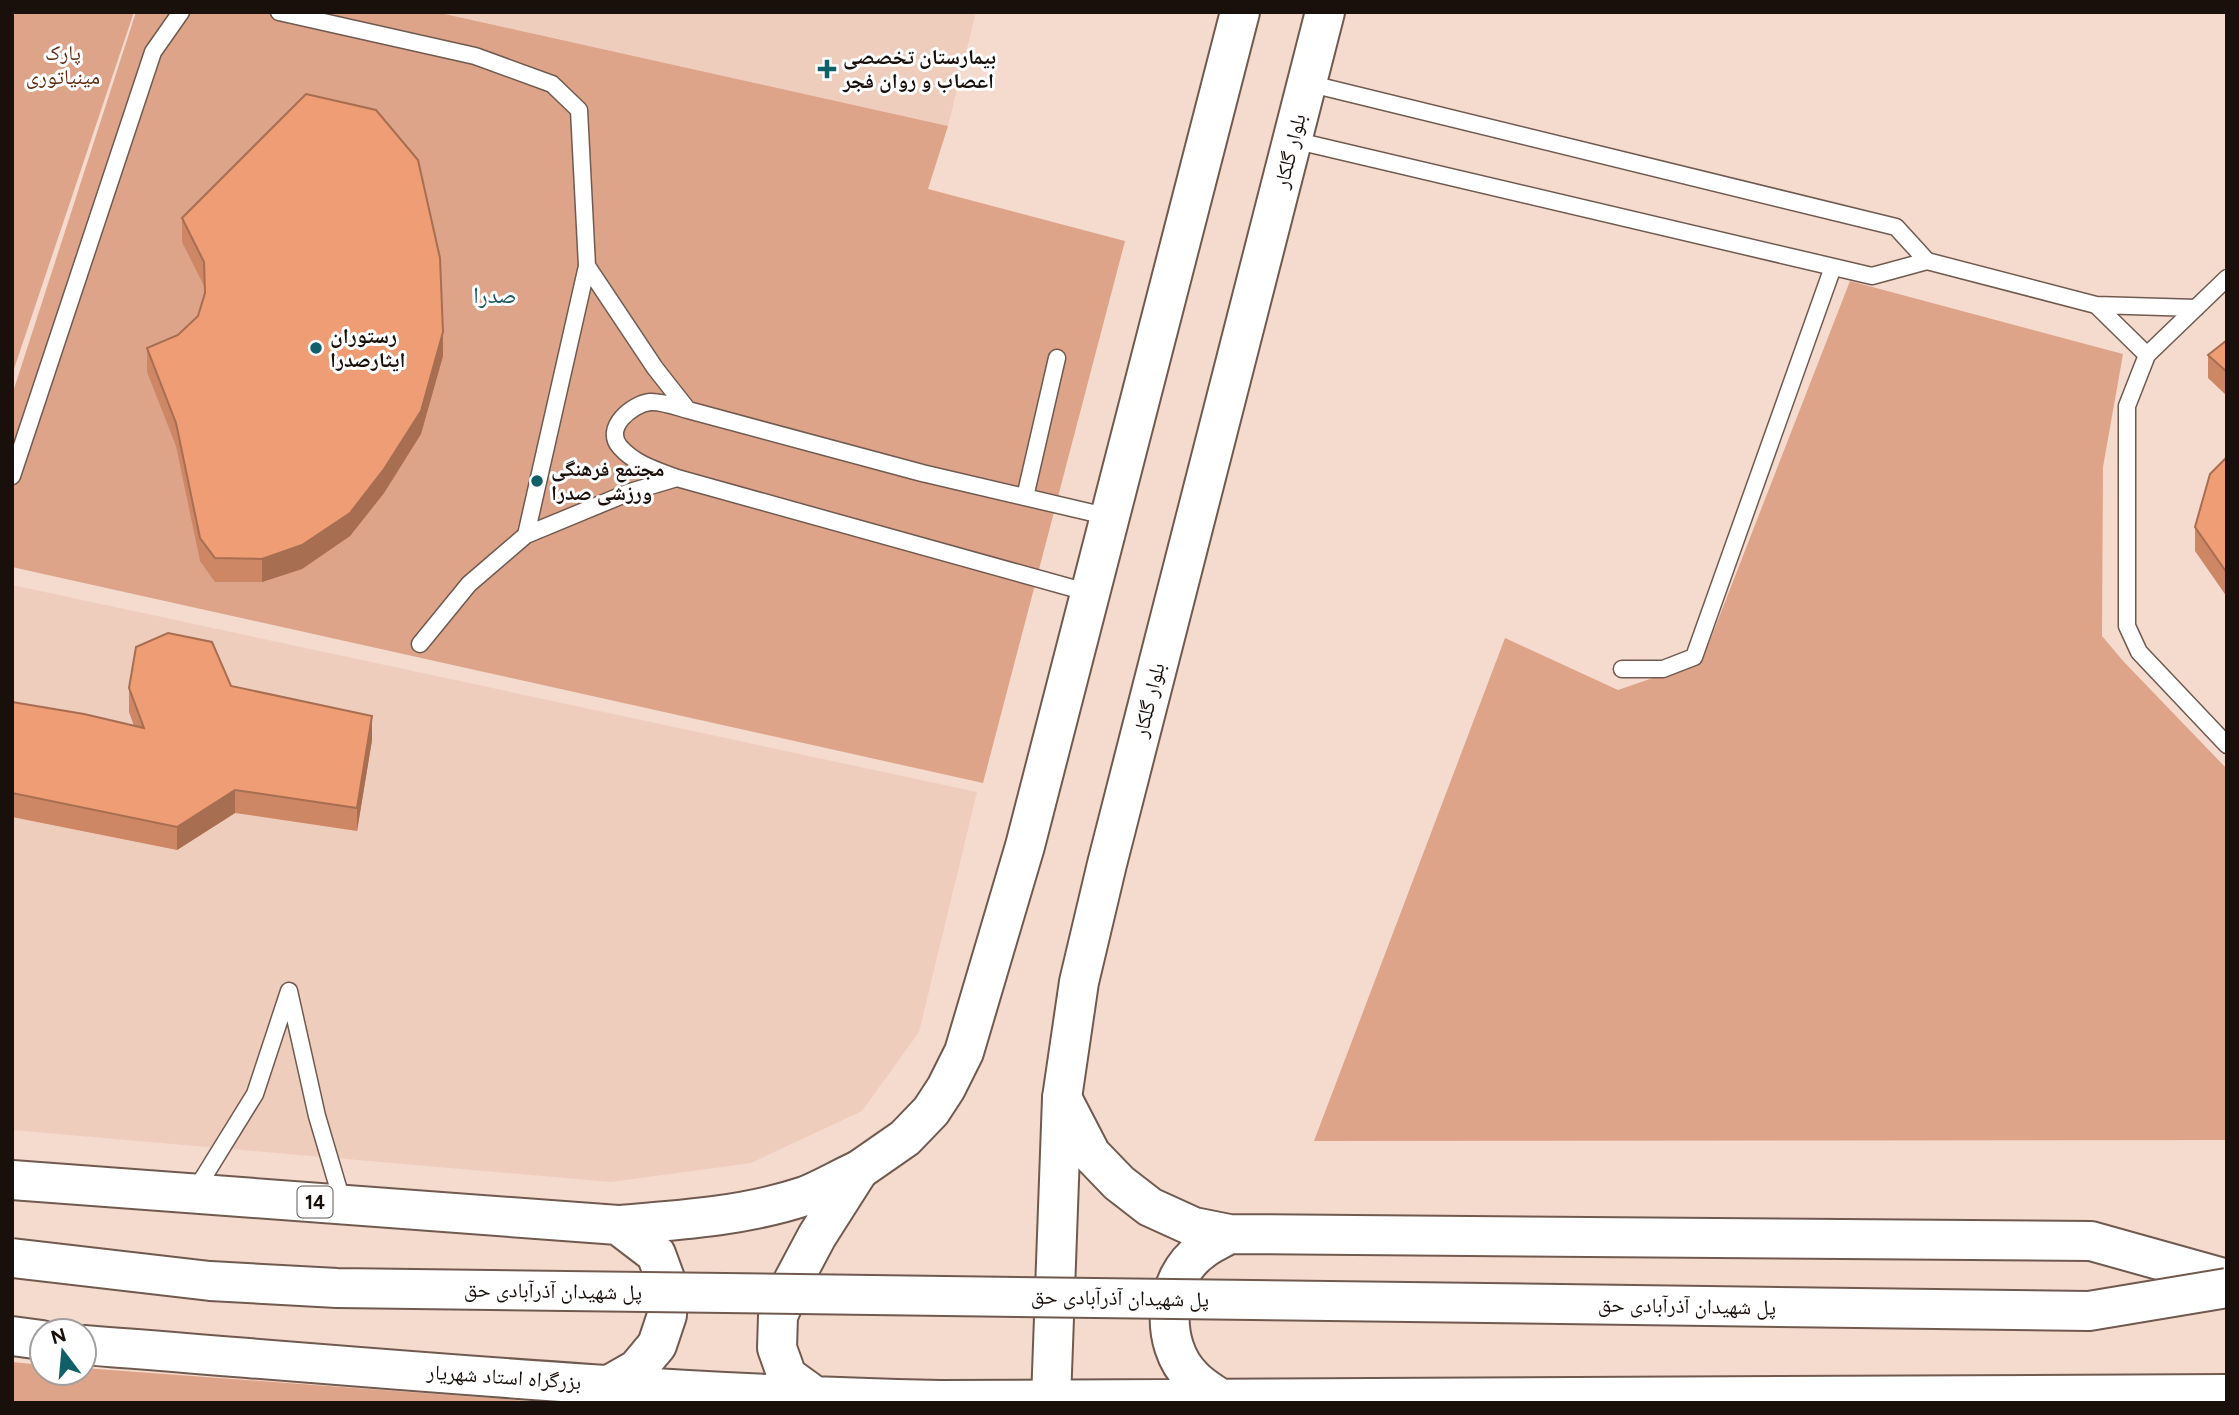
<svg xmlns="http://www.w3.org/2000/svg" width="2239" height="1415" font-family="Figtree,'Noto Naskh Arabic',sans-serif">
  <rect width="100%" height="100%" fill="#f5dace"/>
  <path fill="#efcdbd" d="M436,12H976L948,126Z
    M12,585L977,792L919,1032L862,1111L751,1163L611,1182L12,1130Z"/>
  <path fill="#dda48a" d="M12,12H134L12,375Z
    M136,12H436L948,126L928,189L1125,241L983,783L12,567V395Z
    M1850,281L2123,354L2103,467L2102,636L2124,662L2227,769V1140L1314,1141L1505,638L1618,690L1702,661Z
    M12,1362L42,1365V1373H84V1368L556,1403H12Z"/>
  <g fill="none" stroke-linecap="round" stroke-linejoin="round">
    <g stroke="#705a4f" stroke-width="19">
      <path id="service" d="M279,12L475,56L552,84L579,110L587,266L526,535
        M1307,83L1896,227L1927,261
        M1293,140L1872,276L1927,261L2096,305
        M587,266L655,368L688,410L922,473L1110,517
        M2227,278L2147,355L2127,406V626L2139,652L2227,745
        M2147,355L2096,305L2196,308
        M12,476L153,52L181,12
        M677,478C656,470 635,464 620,447C603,428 632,404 650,402C661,401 677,407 688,410
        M1025,497L1057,358
        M420,644L469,584L526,535L630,492L677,478L1090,593
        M1622,669H1663L1694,657L1833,267
        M195,1191L255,1094L289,991L317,1116L343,1204"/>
    </g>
    <g stroke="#705a4f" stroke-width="42">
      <path id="primary" d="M859,1170L905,1138L931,1111L946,1088L964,1052L1025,846L1240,12
        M1051,1400L1062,1098L1079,982L1107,864L1325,12"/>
    </g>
    <g stroke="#705a4f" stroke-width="42">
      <path id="trunk" d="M1062,1098L1091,1154L1119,1183L1150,1207L1194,1227L1229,1234L2091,1241L2227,1279
        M12,1180L618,1225C681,1220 745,1216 805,1196C823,1189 841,1178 859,1170
        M12,1336L42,1340
        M84,1345C369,1367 654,1394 940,1400L2227,1394
        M609,1385L637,1369L657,1345L667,1315V1284L656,1254L618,1225
        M816,1397L787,1376L777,1348L778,1316L792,1283L817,1236L859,1170
        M1218,1397C1209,1391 1199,1385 1192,1377C1159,1344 1163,1278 1201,1251C1209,1244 1220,1240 1229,1234"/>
    </g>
    <use href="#service" stroke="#fff" stroke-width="16"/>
    <use href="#primary" stroke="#fff" stroke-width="38"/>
    <use href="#trunk" stroke="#fff" stroke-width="38"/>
    <g stroke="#705a4f" stroke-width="42" stroke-linecap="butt">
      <path id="trunk-bridge" d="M12,1258L210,1281L337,1288L2089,1311L2227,1288"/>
    </g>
    <use href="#trunk-bridge" stroke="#fff" stroke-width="38"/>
  </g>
  <path fill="#cd8765" d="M182,218L443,356L421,434L384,493L350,536L302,569L262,582H215L200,561L176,446L147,372V348L178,335L198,316L204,296V286L182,242Z
    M2227,340V396L2208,378V355Z
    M2227,457V597L2195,551V527Z
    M231,686L372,740L357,831L235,813L177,850L12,817V702L134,726L129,712V688Z"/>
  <path fill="#a76e52" d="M443,332V356L421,434L384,493L350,536L302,569L262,582V559Z
    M372,716V740L357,831V808Z
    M235,790V813L177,850V827Z"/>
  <path fill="#ee9d75" stroke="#a76e52" stroke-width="2" d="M306,94L376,110L418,160L440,258L443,332L421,411L384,469L350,513L302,545L262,559L215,558L200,538L176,423L147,348L178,335L198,316L205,293L204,262L182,218Z
    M2227,340V372L2208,355Z
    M2227,457V573L2195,527L2210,474Z
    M168,633L212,642L231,686L372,716L357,808L235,790L177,827L12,793V702L84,714L144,728L129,688L136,647Z"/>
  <g fill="#116069" stroke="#fff" stroke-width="2.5">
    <path d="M823.5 58.5h7v7h7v7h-7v7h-7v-7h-7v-7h7z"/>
    <circle cx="316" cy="348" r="7"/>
    <circle cx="537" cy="481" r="7"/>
  </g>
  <g text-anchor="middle" stroke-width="6" stroke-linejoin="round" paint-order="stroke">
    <rect fill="#fff" stroke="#5e5855" stroke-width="2" x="297.5" y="1186.5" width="35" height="31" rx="5"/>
    <g font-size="19" font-weight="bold" fill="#19100c">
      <text x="315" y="1209">14</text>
    </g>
    <g font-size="21" fill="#5f2b0f" stroke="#fff">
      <text x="63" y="60">پارک<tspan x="63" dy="24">مینیاتوری</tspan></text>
    </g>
    <g font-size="21" font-weight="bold" fill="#19100c" stroke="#fff" text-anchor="start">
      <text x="843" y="64">بیمارستان تخصصی<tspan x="843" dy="24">اعصاب و روان فجر</tspan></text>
      <text x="330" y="343">رستوران<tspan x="330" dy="24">ایثارصدرا</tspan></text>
      <text x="551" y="476">مجتمع فرهنگی<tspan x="551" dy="24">ورزشی صدرا</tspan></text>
    </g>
    <g font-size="21" fill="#19100c" stroke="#fff">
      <text transform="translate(1290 151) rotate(-76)" y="7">بلوار گلکار</text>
      <text transform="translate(1149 700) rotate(-76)" y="7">بلوار گلکار</text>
      <text transform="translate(553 1291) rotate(1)" y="7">پل شهیدان آذرآبادی حق</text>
      <text transform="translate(1120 1298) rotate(1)" y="7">پل شهیدان آذرآبادی حق</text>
      <text transform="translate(1687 1306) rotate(1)" y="7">پل شهیدان آذرآبادی حق</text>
      <text transform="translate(504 1377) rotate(4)" y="7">بزرگراه استاد شهریار</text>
    </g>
    <g font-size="23" fill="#1c575e" stroke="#fff">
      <text x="495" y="303">صدرا</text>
    </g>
  </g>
  <rect width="2239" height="1415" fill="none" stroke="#19100c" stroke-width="28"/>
  <g transform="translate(63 1352) rotate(344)"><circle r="33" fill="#ffffff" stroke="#a39f9e" stroke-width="2"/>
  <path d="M0-5L12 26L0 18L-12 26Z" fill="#116069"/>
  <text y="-10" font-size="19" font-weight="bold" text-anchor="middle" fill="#19100c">N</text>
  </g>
</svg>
